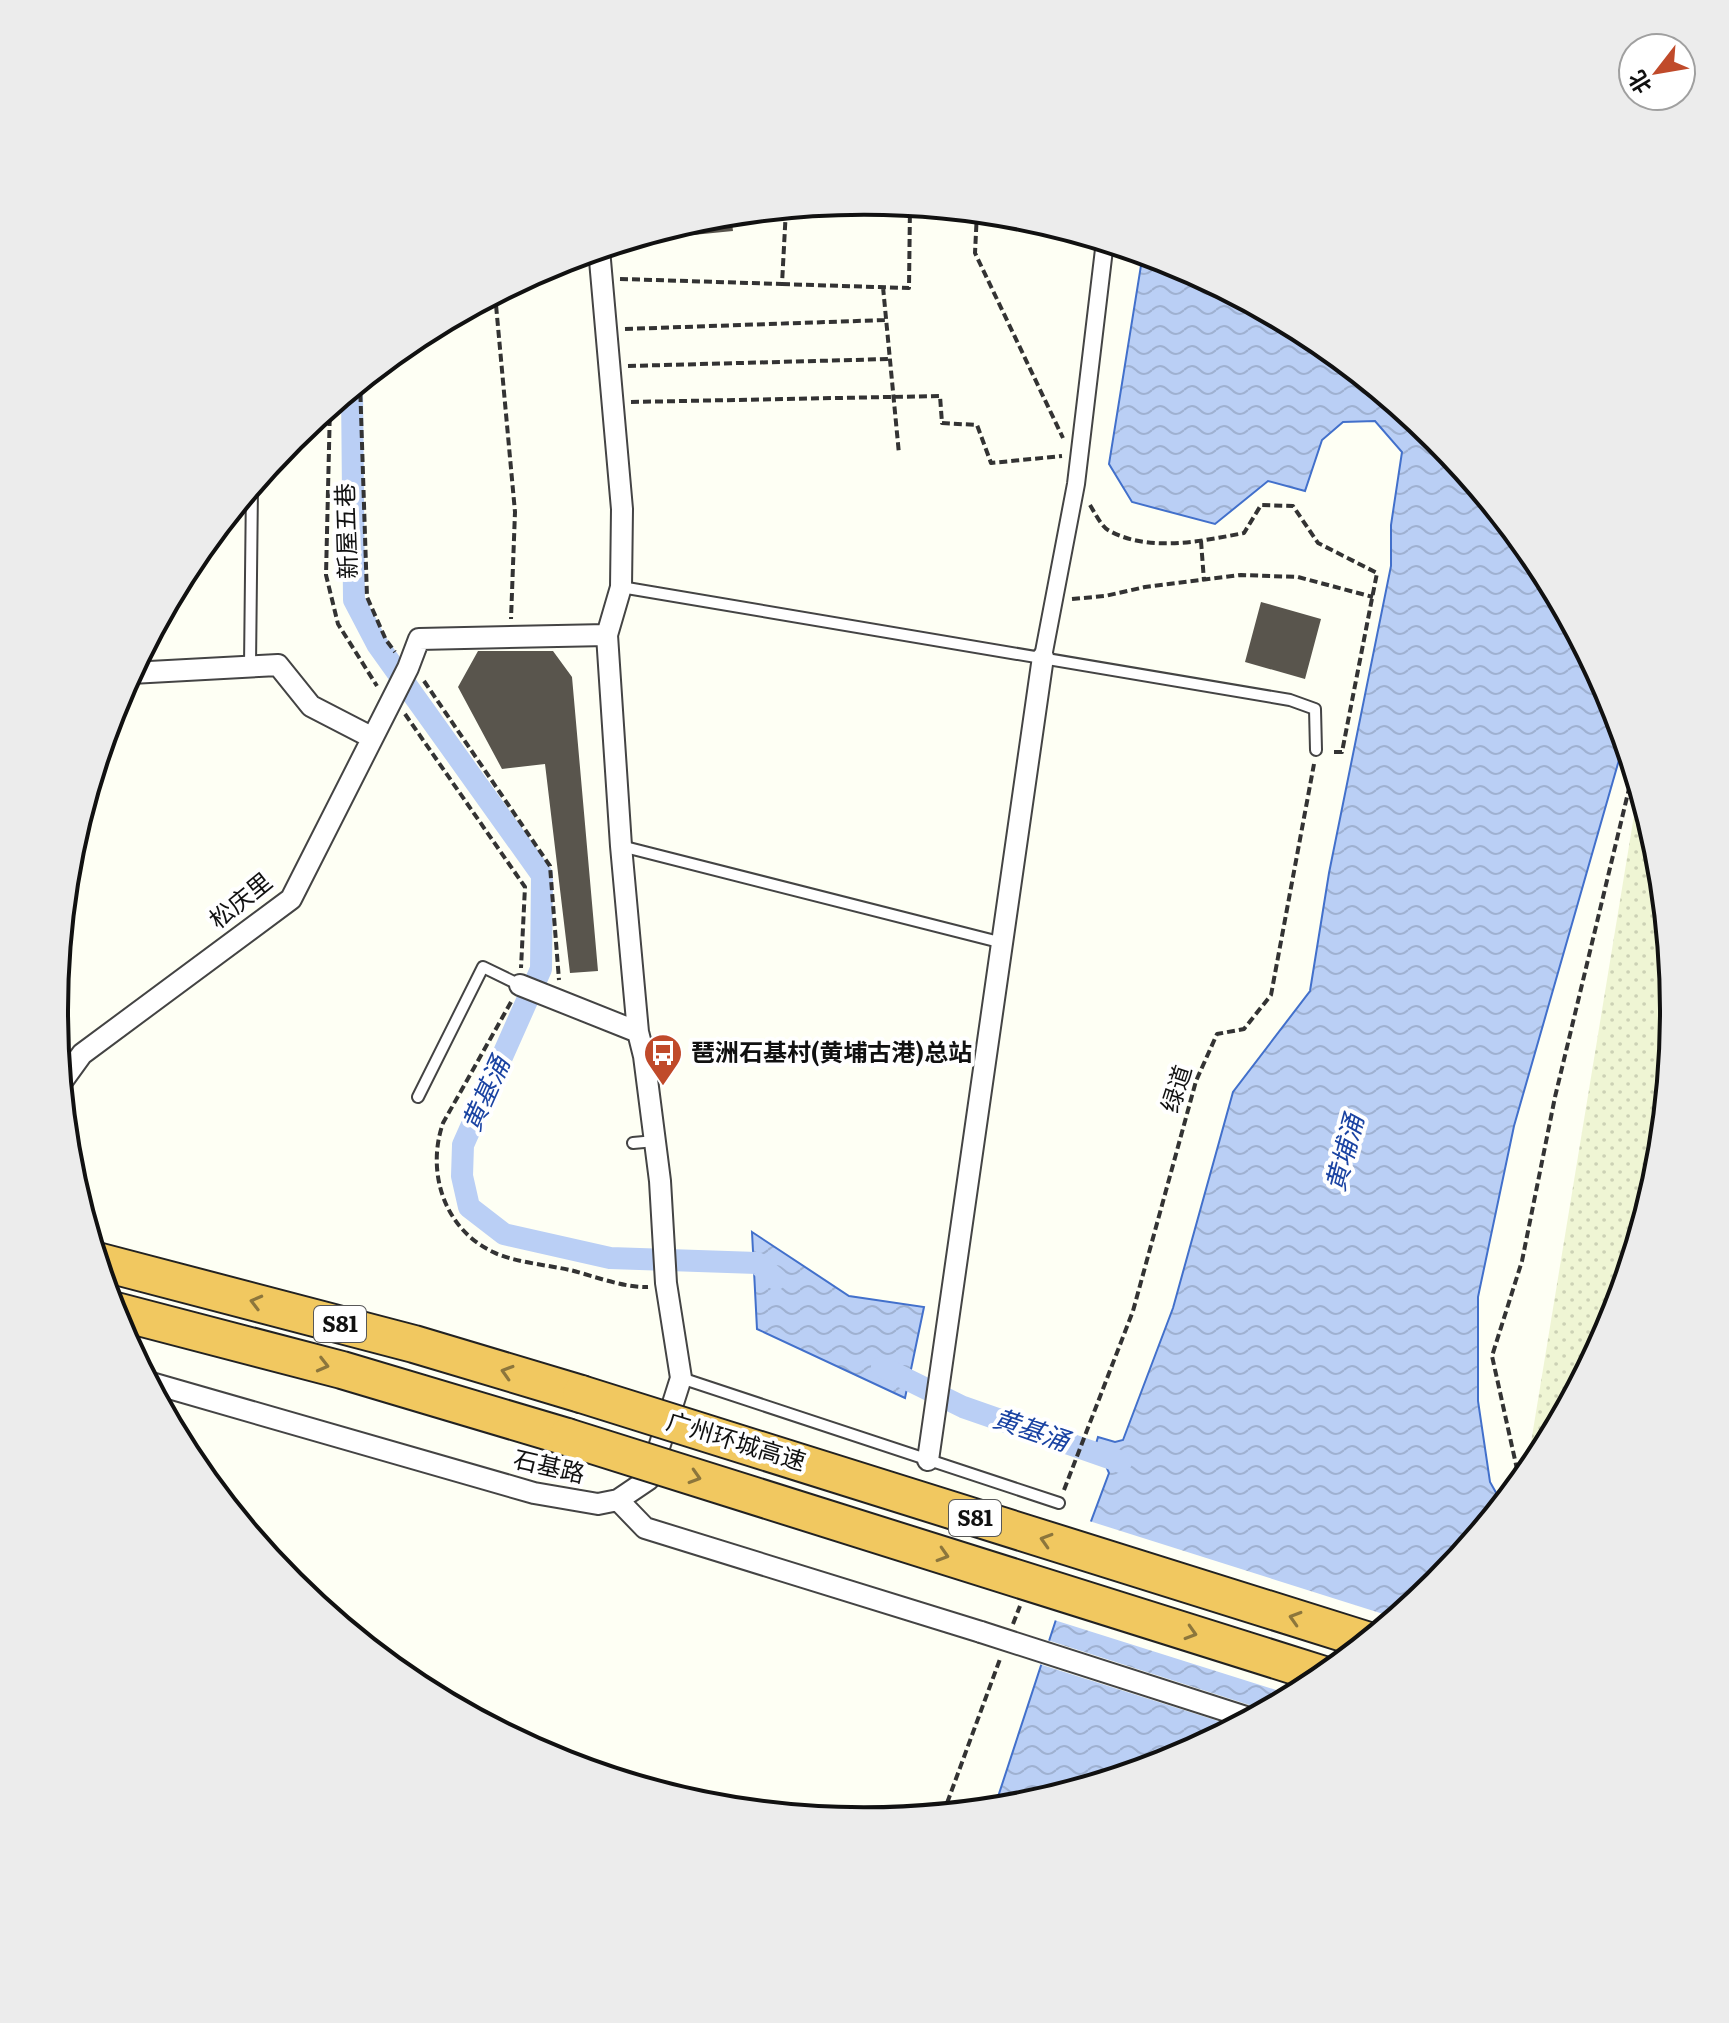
<svg xmlns="http://www.w3.org/2000/svg" width="1729" height="2023" font-family="Literata,'Noto Sans SC',serif">
  <defs>
    <pattern id="farmland-dots" width="8" height="8" patternUnits="userSpaceOnUse" patternTransform="scale(2)"><rect width="8" height="8" fill="#eff5d4"/><path d="M2 2h.1M6 6h.1" fill="none" stroke="#ccd1b5" stroke-width="1.8" stroke-linecap="round"/></pattern>
    <pattern id="water-waves" width="16" height="10" patternUnits="userSpaceOnUse" patternTransform="scale(2)"><rect width="16" height="10" fill="#bacff5"/><path d="M0 5q4-4 8 0t8 0" fill="none" stroke="#9fb1d1"/></pattern>
  </defs>
  <rect width="100%" height="100%" fill="#fefff4"/>
  <path fill="url(#farmland-dots)" d="M1639,785L1660,854L1675,1012L1659,1170L1613,1322L1538,1462L1525,1479Z"/>
  <path fill="url(#water-waves)" stroke="#4270cb" stroke-width="2" d="M1143,253L1175,263L1315,338L1438,439L1539,562L1613,702L1625,739L1514,1126L1478,1297V1401L1490,1482L1503,1505L1437,1585L1314,1686L1174,1760L1022,1807L994,1809L1068,1583L1109,1473L1106,1466L1092,1457L1098,1437L1115,1442L1123,1440L1173,1308L1233,1092L1310,991L1329,873L1391,566V525L1402,452L1375,421L1343,422L1322,440L1305,491L1268,481L1215,524L1132,502L1109,464Z
    M752,1232L849,1296L924,1307L905,1398L757,1329Z"/>
  <path fill="#fefff4" d="M1086,1520L1396,1618L1314,1686L1295,1696L1051,1619Z
    M1044,1639L1268,1711L1237,1727L1036,1663Z"/>
  <g fill="none" stroke-linecap="round" stroke-linejoin="round">
    <path stroke="#bacff5" stroke-width="22" d="M352,389L354,600L377,644L542,875L541,969L463,1145L462,1176L469,1207L504,1234L610,1258L757,1263L776,1279
      M882,1367L963,1407L1121,1462"/>
  </g>
  <path fill="#59554d" d="M731,214L733,231L663,238L662,230L707,216Z
    M1261,602L1321,619L1305,679L1245,662Z
    M478,651H553L572,677L598,971L570,973L545,764L502,769L458,687Z"/>
  <g fill="none" stroke-linecap="round" stroke-linejoin="round">
    <g stroke="#444" stroke-width="14">
      <path id="service" d="M621,587L1290,700L1315,709L1316,750
        M250,665L252,486
        M621,846L1003,943
        M418,1097L483,967L520,985
        M633,1143L655,1141
        M681,1378L1059,1503"/>
    </g>
    <g stroke="#444" stroke-width="20">
      <path id="pedestrian" d="M1043,657L1076,484L1105,241"/>
    </g>
    <g stroke="#444" stroke-width="24">
      <path id="minor" d="M131,673L278,665L311,706L371,737
        M520,985L638,1032
        M61,1083L82,1054L291,899L408,668L419,639L607,635
        M148,1382L534,1493L598,1504L618,1500L649,1479L681,1378L666,1283L660,1181L644,1056L638,1032L621,846L607,635L621,587L622,509L599,249
        M928,1460L1043,657
        M618,1500L645,1528L981,1632"/>
    </g>
    <g stroke="#222" stroke-width="40">
      <path id="motorway" d="M97,1261L414,1344L581,1394
        M112,1310L342,1370L567,1437"/>
    </g>
    <path stroke="#333" stroke-width="4" stroke-dasharray="8 4" stroke-linecap="butt" d="M977,212L975,253L1063,438
      M620,279L782,284L786,209
      M782,284L909,288L910,206
      M883,287L899,454
      M495,294L515,512L511,619
      M625,329L886,320
      M628,366L889,359
      M360,382L367,597L386,640L395,652
      M631,402L940,396L942,423L977,425L991,463L1062,456
      M330,406L326,575L338,624L377,686
      M1090,505C1095,513 1101,526 1108,530C1148,553 1202,541 1244,533L1261,505L1293,506L1318,543L1377,573L1342,752H1331
      M1201,541L1204,581
      M1072,599L1105,596L1145,587L1241,575L1298,577L1373,597
      M424,681L550,866L559,980
      M405,714L525,887L521,968
      M511,1002L443,1123C426,1172 444,1229 493,1252C513,1262 547,1265 570,1270C594,1276 624,1288 648,1287
      M1523,1481L1517,1469L1492,1356L1522,1261L1555,1097L1634,768
      M1064,1490L1133,1311L1196,1081L1217,1034L1244,1029L1271,995L1314,764
      M1013,1624L1020,1606
      M943,1814L1000,1659"/>
    <use href="#service" stroke="#fff" stroke-width="10"/>
    <use href="#pedestrian" stroke="#fff" stroke-width="16"/>
    <use href="#minor" stroke="#fff" stroke-width="20"/>
    <use href="#motorway" stroke="#f1c860" stroke-width="36"/>
    <g stroke="#444" stroke-width="24" stroke-linecap="butt">
      <path id="minor-bridge" d="M981,1632L1252,1719"/>
    </g>
    <g stroke="#222" stroke-width="40" stroke-linecap="butt">
      <path id="motorway-bridge" d="M581,1394L1369,1641
        M567,1437L1327,1676"/>
    </g>
    <use href="#minor-bridge" stroke="#fff" stroke-width="20"/>
    <use href="#motorway-bridge" stroke="#f1c860" stroke-width="36"/>
  </g>
  <defs><path id="oneway-chevron" d="M-2-3.5L2.5 0L-2 3.5" fill="none" stroke-width="1.6" stroke-linecap="round" stroke-linejoin="round" transform="scale(2)"/></defs>
  <g stroke="#8c763c">
    <use href="#oneway-chevron" transform="translate(256 1302) rotate(-165)"/>
    <use href="#oneway-chevron" transform="translate(323 1365) rotate(14)"/>
    <use href="#oneway-chevron" transform="translate(507 1372) rotate(-163)"/>
    <use href="#oneway-chevron" transform="translate(695 1477) rotate(17)"/>
    <use href="#oneway-chevron" transform="translate(1046 1540) rotate(-163)"/>
    <use href="#oneway-chevron" transform="translate(943 1555) rotate(17)"/>
    <use href="#oneway-chevron" transform="translate(1295 1618) rotate(-163)"/>
    <use href="#oneway-chevron" transform="translate(1191 1633) rotate(17)"/>
  </g>
  <defs>
    <g id="bus-pin" transform="scale(2)"><path d="M0 17L-7.5 6A9.5 9.5 0 1 1 7.5 6Z" fill="#c04a2a" stroke="#fff"/><path d="M-5-6H5V4H4V6H2V4H-2V6H-4V4H-5ZM-3.5-4V0h7V-4ZM-3.5 1.2v1.5H-2V1.2ZM2 1.2v1.5H3.5V1.2Z" fill="#fff"/></g>
  </defs>
  <g fill-rule="evenodd">
    <use href="#bus-pin" x="663" y="1053"/>
  </g>
  <g text-anchor="middle" stroke-width="8" stroke-linejoin="round" paint-order="stroke">
    <g fill="#fff" stroke="#585858" stroke-width="2">
      <rect x="314" y="1306" width="52" height="36" rx="6"/>
      <rect x="949" y="1500" width="52" height="36" rx="6"/>
    </g>
    <g font-size="22" font-weight="bold" fill="#111">
      <text x="340" y="1332">S81</text>
      <text x="975" y="1526">S81</text>
    </g>
    <g font-size="24" fill="#111" stroke="#fff">
      <text transform="translate(347 531) rotate(-92)" y="8">新屋五巷</text>
      <text transform="translate(241 901) rotate(-39)" y="8">松庆里</text>
      <text transform="translate(1177 1089) rotate(-72)" y="8">绿道</text>
      <text transform="translate(736 1442) rotate(17)" y="8">广州环城高速</text>
      <text transform="translate(549 1467) rotate(13)" y="8">石基路</text>
    </g>
    <g font-size="24" font-weight="bold" fill="#111" stroke="#fff" text-anchor="start">
      <text x="691" y="1061">琶洲石基村(黄埔古港)总站</text>
    </g>
    <g font-size="26" font-style="italic" fill="#1a43a2" stroke="#fff">
      <text transform="translate(486 1094) rotate(-66)" y="9">黄基涌</text>
      <text transform="translate(1345 1153) rotate(-75)" y="9">黄埔涌</text>
      <text transform="translate(1031 1430) rotate(19)" y="9">黄基涌</text>
    </g>
  </g>
  <path d="M0 0H1729V2023H0ZM68 1011a796 796 0 1 1 1592 0a796 796 0 1 1-1592 0Z" fill="#ececec" fill-rule="evenodd"/>
  <path fill="none" stroke="#111" stroke-width="4" d="M68 1011a796 796 0 1 1 1592 0a796 796 0 1 1-1592 0Z"/>
  <g transform="translate(1657 72) rotate(239)"><circle r="38" fill="#ffffff" stroke="#a0a0a0" stroke-width="2"/>
  <path d="M0-6L14 30L0 20L-14 30Z" fill="#c04a2a"/>
  <text y="-12" font-size="22" font-weight="bold" text-anchor="middle" fill="#111111">北</text>
  </g>
</svg>
